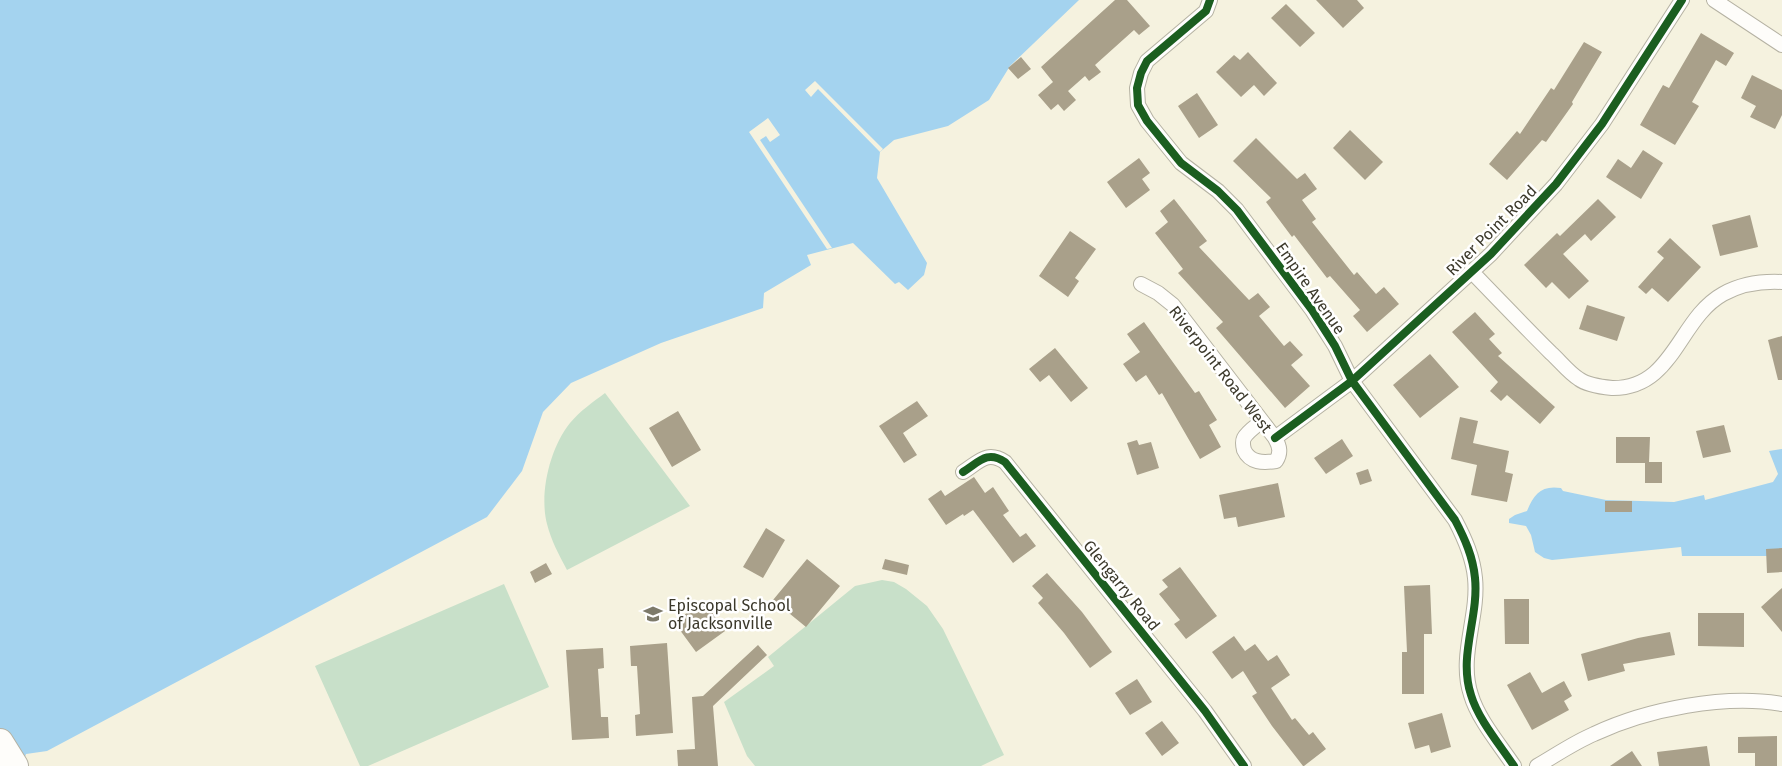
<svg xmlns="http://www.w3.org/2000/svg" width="1782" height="766" font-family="'Fira Sans',sans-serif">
  <rect width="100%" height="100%" fill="#f5f2df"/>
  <path fill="#c8e0c9" d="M605,393L690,506L567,570C559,555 551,540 547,524C539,493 550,448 570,423C580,411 593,402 605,393Z
    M882,580L894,582L906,589L927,606L943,629L1004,755L981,766H755L747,756L724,702L774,666L768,657L855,586Z
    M504,584L549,687L368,766H360L315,666Z"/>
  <path fill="#a4d3ef" d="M0,0H1079L1010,66L989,100L948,126L894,140L880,152L877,178L927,263L924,275L908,290L899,282L895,284L853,243L807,255L811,265L764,293L763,308L661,343L571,383L543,412L522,471L487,517L47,751L26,754L22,766H0Z
    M1782,449V551L1780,556H1682L1681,547L1552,560L1544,558L1535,552L1531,535L1526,526L1509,523V519L1515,515L1527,511C1534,494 1541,485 1561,488L1563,491L1606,500L1674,502L1704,495L1705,500L1773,482L1778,474L1769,451Z"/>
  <path fill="#f5f2df" d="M815,81L883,149L880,152L818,89L811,97L805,90Z
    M768,118L780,135L770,142L766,136L760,140L832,248L827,249L749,132Z"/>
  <path fill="#a9a08a" d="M1115,0H1127L1150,26L1139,35L1134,30L1095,65L1101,72L1089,81L1085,76L1068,91L1076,100L1064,111L1058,104L1051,110L1038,95L1053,82L1041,67Z
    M1316,0H1357L1364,8L1343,28Z
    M1286,4L1315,33L1300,47L1271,18Z
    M1701,33L1734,53L1726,66L1716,60L1692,102L1699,106L1675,145L1640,125L1663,85L1669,88Z
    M1584,42L1602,52L1572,102L1573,104L1546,142L1542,140L1507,180L1489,164L1517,131L1520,134L1551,88L1554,90Z
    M1248,52L1277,83L1264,96L1254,85L1241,97L1216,72L1234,55L1240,60Z
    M1021,57L1031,69L1018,79L1008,68Z
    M1752,75L1782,90V115L1775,129L1750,117L1756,106L1741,98Z
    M1197,93L1218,125L1199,138L1178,106Z
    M1350,130L1383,162L1365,180L1333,148Z
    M1256,138L1297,179L1305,173L1317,189L1302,200L1316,219L1312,222L1354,275L1357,272L1376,294L1384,287L1399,304L1367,332L1353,316L1360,310L1330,276L1327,278L1294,235L1292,237L1266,202L1271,198L1233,161Z
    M1643,150L1663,163L1641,199L1606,177L1618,159L1631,168Z
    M1139,158L1150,173L1142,179L1150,190L1126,208L1107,182Z
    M1174,199L1207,241L1199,247L1249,300L1258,293L1270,307L1259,316L1284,346L1290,341L1303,355L1291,365L1310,386L1285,408L1216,328L1223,322L1178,273L1183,269L1155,233L1168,222L1160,211Z
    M1598,199L1616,217L1591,241L1585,234L1563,254L1589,281L1569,299L1552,282L1546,288L1524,265L1557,233L1560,236Z
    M1750,215L1758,247L1720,256L1712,225Z
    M1070,231L1096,249L1075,278L1079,281L1068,297L1039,276Z
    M1670,238L1701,267L1668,302L1652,288L1646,294L1638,287L1664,258L1657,252Z
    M1587,305L1625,317L1617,341L1579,329Z
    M1475,312L1495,334L1489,339L1502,353L1498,356L1555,407L1540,424L1507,395L1501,401L1490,391L1498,382L1452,332Z
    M1144,322L1195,393L1199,391L1217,420L1209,425L1221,447L1200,459L1162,393L1159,395L1146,375L1136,382L1123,364L1140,352L1127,334Z
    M1782,336V380H1778L1768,340Z
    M1055,348L1088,388L1071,402L1049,375L1040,382L1029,369Z
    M1430,354L1459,387L1420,418L1393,385Z
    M917,401L928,416L903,433L917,455L904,463L879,426Z
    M678,411L701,450L672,467L649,428Z
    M1460,417L1478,421L1473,443L1509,451L1505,472L1513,474L1507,502L1471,495L1477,465L1451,459Z
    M1724,425L1731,452L1703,458L1696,431Z
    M1616,437H1650L1649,462H1662V483H1645V463H1616Z
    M1342,439L1353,456L1326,474L1314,458Z
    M1137,440L1139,445L1151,442L1159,468L1137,475L1127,443Z
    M1368,469L1372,481L1360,485L1356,473Z
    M974,477L985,493L993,487L1009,511L1003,515L1020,537L1026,533L1036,546L1013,563L973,510L964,516L963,514L946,525L928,499L941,490L945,496Z
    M1278,483L1285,517L1238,527L1236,517L1224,519L1219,495Z
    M1605,501H1632V512H1605Z
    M766,528L785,540L763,578L743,567Z
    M1782,548V572L1767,573L1766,549Z
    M807,559L840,586L806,627L773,600Z
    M885,559L909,565L907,575L882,569Z
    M546,563L552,574L535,583L530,572Z
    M1180,567L1217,616L1186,639L1174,624L1180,620L1159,594L1168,587L1162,580Z
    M1047,573L1082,612L1112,652L1090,668L1064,633L1038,603L1043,598L1032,586Z
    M1430,585L1432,634H1424V694H1402V652H1407L1404,586Z
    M1782,588V632L1761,607Z
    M1504,599H1529V644H1505Z
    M704,601L725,631L696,652L674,622Z
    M1698,613H1744V647L1698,646Z
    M1670,632L1675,655L1623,664L1625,671L1588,681L1581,654L1638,638Z
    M1234,636L1245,651L1255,644L1268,661L1277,655L1290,675L1271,688L1292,720L1295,718L1309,735L1313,732L1326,749L1304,766H1303L1272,726L1252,696L1257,693L1243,671L1232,679L1212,652Z
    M667,643L673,733L636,736L635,715L640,714L637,666H631L630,646Z
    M758,645L767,655L713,706L718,766H678L677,750L695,749L692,697L703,696Z
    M603,648L604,668L598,669L600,700L601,717H608L609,738L572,740L566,650Z
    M1530,672L1542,693L1564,681L1572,696L1564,701L1569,710L1532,730L1507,685Z
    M1137,679L1152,702L1130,715L1115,693Z
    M1442,713L1451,747L1431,753L1429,745L1415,749L1408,723Z
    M1162,721L1179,743L1162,756L1145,733Z
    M1777,736V766H1755V753H1738V737Z
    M1707,746L1710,766H1659L1657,752Z
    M1632,751L1642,766H1610Z"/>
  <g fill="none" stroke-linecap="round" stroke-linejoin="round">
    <g stroke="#b5b2a3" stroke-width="16">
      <path id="street" d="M1210,0L1206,11L1147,61L1141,73L1137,88L1138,105L1147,121L1181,163L1218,191L1237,210L1312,310L1335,346L1352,381L1455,520C1465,539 1473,557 1475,578C1479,617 1458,656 1471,695C1478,719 1500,745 1514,766
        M1714,0L1782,45
        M1471,271C1498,299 1524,326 1551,353C1560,361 1569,373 1579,379C1587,385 1602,387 1612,388C1674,389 1678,319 1723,294C1741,284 1762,281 1782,282
        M1141,284L1158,293L1173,305L1275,438C1280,447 1281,453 1276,461C1263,463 1250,463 1244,450C1243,446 1242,442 1244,438C1247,432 1256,426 1262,421
        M1275,438L1352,381L1491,254L1556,184L1602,124L1682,0
        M963,472C979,462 987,450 1005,462L1205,711L1244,766
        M1537,766C1556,755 1575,742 1594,734C1647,709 1725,694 1782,704"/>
    </g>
    <g stroke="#b5b2a3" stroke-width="28">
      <path id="highway" d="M0,742L15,766"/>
    </g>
    <use href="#street" stroke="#fefdfa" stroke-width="14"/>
    <use href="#highway" stroke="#fefdfa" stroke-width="26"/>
    <g stroke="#fff" stroke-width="11">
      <path id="cycleway" d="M1210,0L1206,11L1147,61L1141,73L1137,88L1138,105L1147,121L1181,163L1218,191L1237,210L1312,310L1335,346L1352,381L1455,520C1465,539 1473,557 1475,578C1479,617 1458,656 1471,695C1478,719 1500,745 1514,766
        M1275,438L1352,381L1491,254L1556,184L1602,124L1682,0
        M963,472C979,462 987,450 1005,462L1205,711L1244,766"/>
    </g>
    <use href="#cycleway" stroke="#1b5e20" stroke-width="8"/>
  </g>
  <defs>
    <g id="school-bare" transform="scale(1.5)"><path d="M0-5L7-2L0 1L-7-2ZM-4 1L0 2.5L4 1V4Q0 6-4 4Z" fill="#7d7a6a" stroke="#fff" stroke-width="2.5" paint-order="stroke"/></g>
  </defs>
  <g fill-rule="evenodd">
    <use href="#school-bare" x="653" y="614"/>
  </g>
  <g text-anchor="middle" stroke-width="5" stroke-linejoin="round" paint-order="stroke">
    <g font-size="16" fill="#3c392b" stroke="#fff">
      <text transform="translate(1491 230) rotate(-45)" y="6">River Point Road</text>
      <text transform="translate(1311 288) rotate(55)" y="6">Empire Avenue</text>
      <text transform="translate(1221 369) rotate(52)" y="6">Riverpoint Road West</text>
      <text transform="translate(1122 585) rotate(51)" y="6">Glengarry Road</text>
    </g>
    <g font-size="16" fill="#3c392b" stroke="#fff" text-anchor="start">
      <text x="668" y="611">Episcopal School<tspan x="668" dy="18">of Jacksonville</tspan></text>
    </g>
  </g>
</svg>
